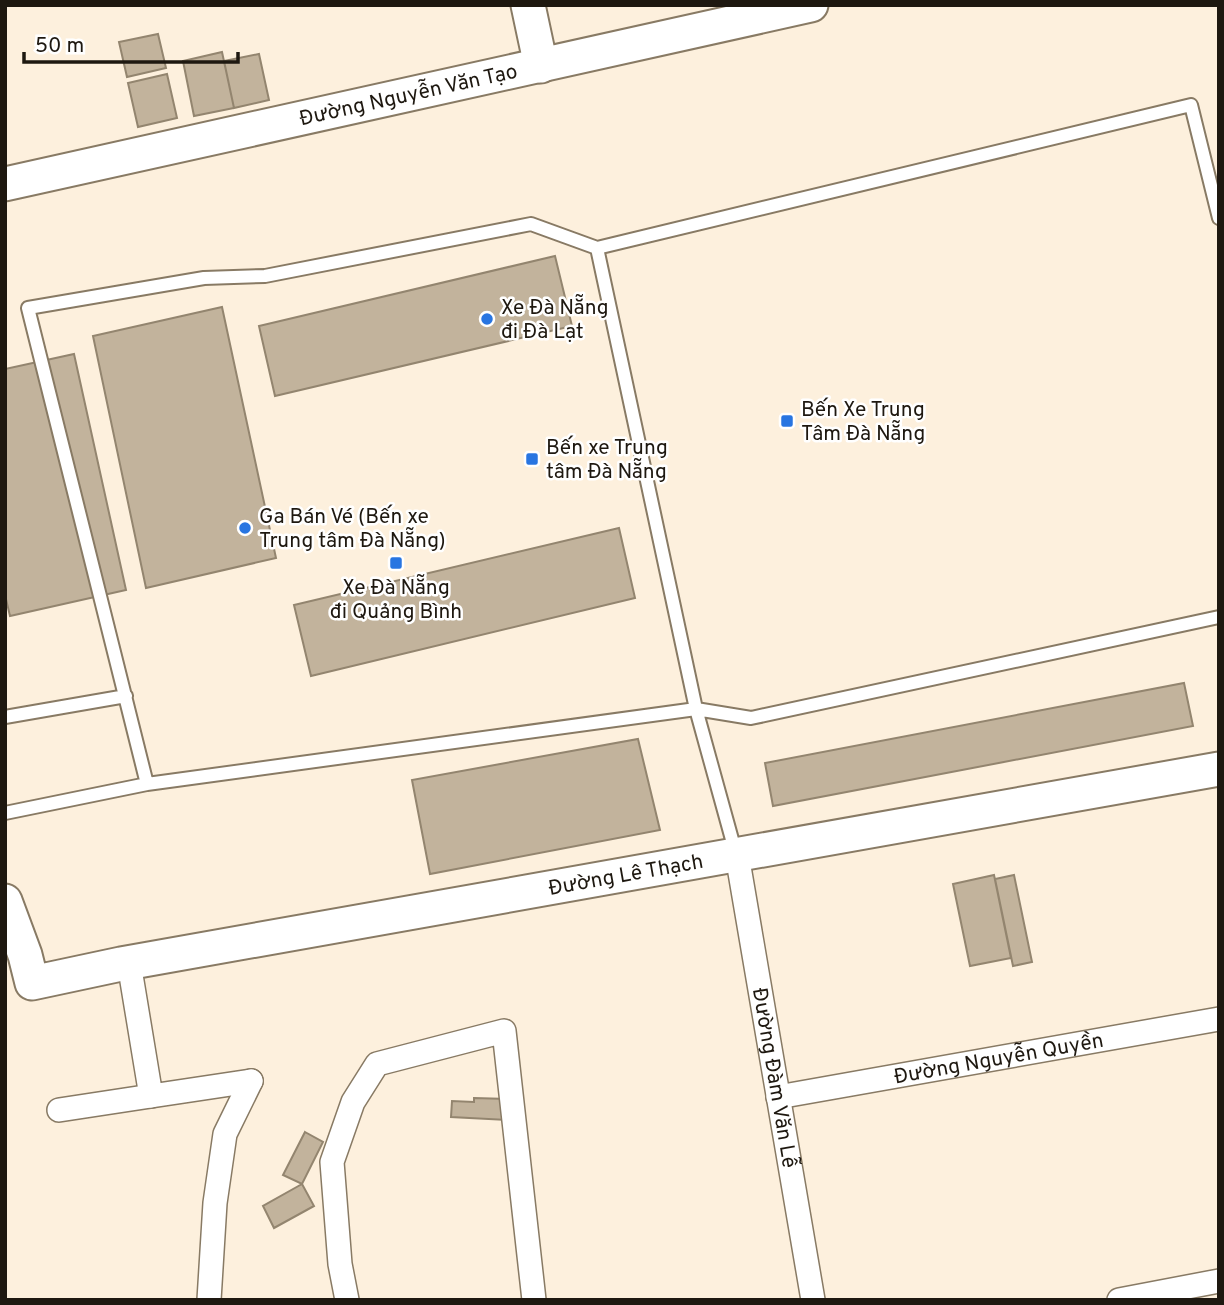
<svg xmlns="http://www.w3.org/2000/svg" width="1224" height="1305" font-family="Overpass,sans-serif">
  <rect width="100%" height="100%" fill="#fdf0dd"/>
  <path fill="#c2b39c" stroke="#93856f" stroke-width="2" d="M158,34L166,68L127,77L119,42Z
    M222,52L234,108L194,116L183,61Z
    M259,54L269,100L234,108L224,61Z
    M167,74L177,118L138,127L128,83Z
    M555,256L572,326L275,396L259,326Z
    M222,307L276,558L146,588L93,336Z
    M74,354L126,590L10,616L5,595V369Z
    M619,528L635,598L311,676L294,605Z
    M1184,683L1193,726L773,806L765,763Z
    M638,739L660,830L430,874L412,780Z
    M994,875L1011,958L970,966L953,884Z
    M1014,875L1032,962L1013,966L995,879Z
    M474,1098L508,1099L507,1120L451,1117L452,1101L474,1102Z
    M305,1132L323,1142L302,1184L283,1175Z
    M302,1184L314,1206L274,1228L263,1206Z"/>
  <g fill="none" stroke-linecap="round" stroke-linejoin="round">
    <g stroke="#887a64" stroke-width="16">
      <path id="lane" d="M597,248L1191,105L1219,218
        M5,717L126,696
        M5,813L147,784L696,709L597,248L531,224L265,276L204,278L28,308L147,784
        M736,854L696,709L751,718L1219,617"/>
    </g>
    <g stroke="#887a64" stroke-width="26">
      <g id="street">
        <path id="s1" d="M737,855L813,1300"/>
        <path d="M129,963L151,1096L251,1081"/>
        <path id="s2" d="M778,1097L1219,1019"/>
        <path d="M59,1110L151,1096"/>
        <path d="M209,1300L215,1203L225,1134L251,1081"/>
        <path d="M347,1300L340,1264L332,1162L353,1102L377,1064L504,1031L534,1300"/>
        <path d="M1119,1300L1219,1281"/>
      </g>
    </g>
    <g stroke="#887a64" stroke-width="37">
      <g id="secondary">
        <path d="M528,5L541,66"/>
        <path id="s3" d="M5,184L811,5"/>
        <path id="s4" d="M5,901L25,955L32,983L121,964L1219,769"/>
      </g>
    </g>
    <use href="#lane" stroke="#fff" stroke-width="12"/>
    <use href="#street" stroke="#fff" stroke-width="23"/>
    <use href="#secondary" stroke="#fff" stroke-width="33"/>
  </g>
  <g fill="#2875e1" stroke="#fff" stroke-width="2.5">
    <circle cx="487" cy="319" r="7"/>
    <rect x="780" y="414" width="14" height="14" rx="3.5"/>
    <rect x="525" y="452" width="14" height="14" rx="3.5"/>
    <circle cx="245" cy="528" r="7"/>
    <rect x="389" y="556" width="14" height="14" rx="3.5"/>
  </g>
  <g text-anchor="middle" stroke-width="5" stroke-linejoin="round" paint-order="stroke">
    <g font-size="21" fill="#1e1810" stroke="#fff">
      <text dy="7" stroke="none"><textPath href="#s3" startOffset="413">Đường Nguyễn Văn Tạo</textPath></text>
      <text dy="7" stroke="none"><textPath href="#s4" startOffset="690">Đường Lê Thạch</textPath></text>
      <text dy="7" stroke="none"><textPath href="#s2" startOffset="224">Đường Nguyễn Quyền</textPath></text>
      <text dy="7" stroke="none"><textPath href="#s1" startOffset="226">Đường Đàm Văn Lễ</textPath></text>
    </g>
    <g font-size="21" fill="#1e1810" stroke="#fff" text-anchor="start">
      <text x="501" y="314">Xe Đà Nẵng<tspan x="501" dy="24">đi Đà Lạt</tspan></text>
      <text x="801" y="416">Bến Xe Trung<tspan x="801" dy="24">Tâm Đà Nẵng</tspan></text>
      <text x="546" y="454">Bến xe Trung<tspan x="546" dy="24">tâm Đà Nẵng</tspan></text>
      <text x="259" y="523">Ga Bán Vé (Bến xe<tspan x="259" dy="24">Trung tâm Đà Nẵng)</tspan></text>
      <text x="396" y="594" text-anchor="middle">Xe Đà Nẵng<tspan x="396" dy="24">đi Quảng Bình</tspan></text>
    </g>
  </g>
  <rect width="1224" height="1305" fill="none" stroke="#1e1810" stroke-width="14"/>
  <path d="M24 52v10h214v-10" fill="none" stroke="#1e1810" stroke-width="3.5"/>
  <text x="35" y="52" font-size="21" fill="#1e1810" stroke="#ffffff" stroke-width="5" paint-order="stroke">50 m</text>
</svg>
